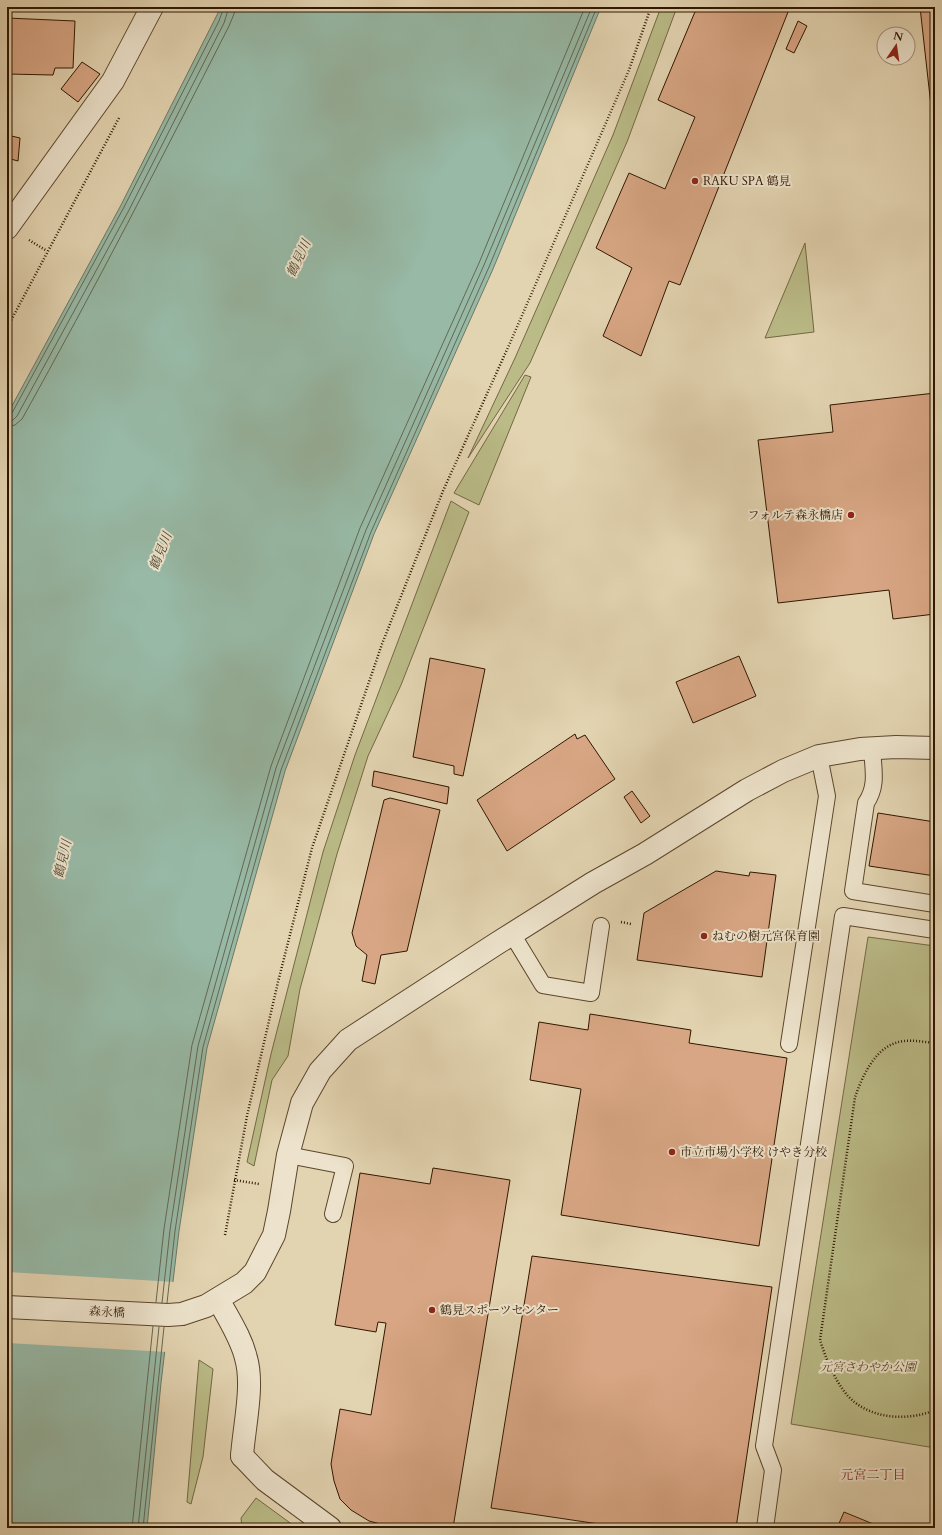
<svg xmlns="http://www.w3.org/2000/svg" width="942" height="1535" font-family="Cardo,'Noto Serif JP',serif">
  <rect width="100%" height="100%" fill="#e3d4b1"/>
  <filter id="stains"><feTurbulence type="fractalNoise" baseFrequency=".005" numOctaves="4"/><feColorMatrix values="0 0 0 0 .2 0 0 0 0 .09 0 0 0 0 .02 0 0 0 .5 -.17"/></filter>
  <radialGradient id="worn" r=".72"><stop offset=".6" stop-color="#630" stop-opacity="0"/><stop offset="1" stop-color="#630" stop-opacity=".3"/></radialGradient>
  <path fill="#babb87" stroke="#746844" d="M661,7H677L627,142L530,363L468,458L515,358L613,135Z
    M805,243L814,332L765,338Z
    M525,375L531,377L479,505L454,493Z
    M451,501L469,512L401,685L368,756L337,854L300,989L288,1056L272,1080L254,1166L247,1162L271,1054L323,852L355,755Z
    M868,937L935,946V1448L791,1424Z
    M199,1360L213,1369L203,1457L191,1504L187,1502Z
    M256,1498L297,1528H242L241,1518Z"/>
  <path fill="#97b9a6" stroke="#6d7864" d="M221,7H601L493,269L374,534L285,771L207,1048L179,1231L161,1383L147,1528H7V415L120,207Z"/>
  <path fill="#e3d4b1" d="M7,1272L175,1282L167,1352L7,1343Z"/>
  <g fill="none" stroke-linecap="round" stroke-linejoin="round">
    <path stroke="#636853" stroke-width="1" d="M7,416L12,413L123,209L219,21L224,7
      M7,421L13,420L17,416L128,212L224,23L229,7
      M7,427L15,425L22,419C94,290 162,158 229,26L234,14L235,7
      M156,1302L164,1229L192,1045L271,766L360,528L479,263L585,7
      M162,1303L170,1230L198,1046L276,768L366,530L484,265L592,7
      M167,1303L175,1231L203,1047L281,770L371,532L489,267L597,7
      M132,1528L153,1326
      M138,1528L159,1327
      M143,1528L164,1327"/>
  </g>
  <path fill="#d8a684" stroke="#2f1600" d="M697,7H790L680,285L669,281L641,356L603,336L632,268L596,248L629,173L665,189L695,117L658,100Z
    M920,7H935V142Z
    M7,18L75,21L73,68H55L53,75L7,74Z
    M798,21L807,26L794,53L786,49Z
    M82,62L100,74L78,102L61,89Z
    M7,135L20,138L18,161L7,158Z
    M7,161L11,162L7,198Z
    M935,393V614L893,619L889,590L778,603L758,440L833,432L830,405Z
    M739,656L756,696L693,723L676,682Z
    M430,658L485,669L463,776L454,774V766L413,757Z
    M575,734L577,739L585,735L615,779L507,851L477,800Z
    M374,771L449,787L447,804L372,786Z
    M632,791L650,816L641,823L624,797Z
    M390,798L440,810L407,951L381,955L375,984L362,981L367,955L356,946L352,933L384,800Z
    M878,813L935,822V876L869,866Z
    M716,871L749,876L750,872L776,875L762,977L637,960L644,913Z
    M590,1014L691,1030L689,1043L787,1058L759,1246L561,1215L581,1089L530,1080L539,1022L588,1030Z
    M934,1023H935V1038L932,1037Z
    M433,1168L510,1180L453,1528H384V1525L369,1521L351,1510L340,1499L334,1481L331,1464L340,1409L371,1415L386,1323L378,1322L376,1332L335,1325L360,1173L430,1184Z
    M532,1256L772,1287L736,1528H626L491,1508Z
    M844,1512L883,1528H837Z"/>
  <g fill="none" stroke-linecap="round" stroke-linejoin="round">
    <g stroke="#5c462c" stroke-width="18">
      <path id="service" d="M872,748C873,769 878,785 866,803L853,891L935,904
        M512,934L543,985L591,993L601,926
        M789,1044L827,796L819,756
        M288,1155L345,1166L333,1214
        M765,1528L773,1470L764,1446L843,916L935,930"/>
    </g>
    <g stroke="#5c462c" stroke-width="24">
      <path id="minor" d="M7,228L113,81L152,7
        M242,1456L265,1480L330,1528"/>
    </g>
    <g stroke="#5c462c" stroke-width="24">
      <path id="tertiary" d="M218,1299C228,1318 241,1337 246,1358C254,1385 244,1427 242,1456
        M7,1307L168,1315L182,1314L206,1306L244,1283L255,1272L274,1235L279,1211L288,1155L302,1103L320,1071L348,1040L496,944L593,883L645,854L747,790L783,771L819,756L860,749L896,747L935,748"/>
    </g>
    <path stroke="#2f1600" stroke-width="2.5" stroke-dasharray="1 2" stroke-linecap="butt" d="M29,240L47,251
      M7,328L119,118
      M621,922L631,924
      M935,1043C925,1042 913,1040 904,1041C876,1044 863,1075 855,1097L820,1340C826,1359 834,1379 847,1395C868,1419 907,1422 935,1410
      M234,1180L259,1184
      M225,1235L247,1116L278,982L312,848L382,644L443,491L510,343L629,70L651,7"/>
    <use href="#service" stroke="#ede3cc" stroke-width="16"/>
    <use href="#minor" stroke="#ede3cc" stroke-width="22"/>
    <use href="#tertiary" stroke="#ede3cc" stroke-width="22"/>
  </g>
  <g fill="#8f2418" stroke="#ede3cc" stroke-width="1.5">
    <circle cx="695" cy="181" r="4"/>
    <circle cx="851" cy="515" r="4"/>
    <circle cx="704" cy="936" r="4"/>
    <circle cx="672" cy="1152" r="4"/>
    <circle cx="432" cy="1310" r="4"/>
  </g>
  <g text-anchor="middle" stroke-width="4" stroke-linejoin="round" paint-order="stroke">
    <g font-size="12" fill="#2f1600" stroke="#ede3cc" text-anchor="start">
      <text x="703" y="185">RAKU SPA 鶴見</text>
      <text x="843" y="519" text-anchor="end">フォルテ森永橋店</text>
      <text x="712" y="940">ねむの樹元宮保育園</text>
      <text x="680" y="1156">市立市場小学校 けやき分校</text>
      <text x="440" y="1314">鶴見スポーツセンター</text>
    </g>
    <g font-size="12" fill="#2f1600" stroke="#ede3cc">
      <text transform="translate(107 1312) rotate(3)" y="4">森永橋</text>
    </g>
    <g font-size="12" font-style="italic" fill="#594828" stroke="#ede3cc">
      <text x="868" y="1371">元宮さわやか公園</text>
    </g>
    <g font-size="13" font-style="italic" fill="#4e4732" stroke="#ede3cc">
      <text transform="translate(298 258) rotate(-65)" y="5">鶴見川</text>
      <text transform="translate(160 551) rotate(-68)" y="5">鶴見川</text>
      <text transform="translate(62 859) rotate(-77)" y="5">鶴見川</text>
    </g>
    <g font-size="13" fill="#7a1f14" stroke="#ede3cc">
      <text x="873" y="1479">元宮二丁目</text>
    </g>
  </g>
  <rect width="942" height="1535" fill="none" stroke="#e3d4b1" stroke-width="24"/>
  <rect x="8" y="8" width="926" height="1519" fill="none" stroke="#2f1600" stroke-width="2"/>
  <rect x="12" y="12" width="918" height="1511" fill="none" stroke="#2f1600"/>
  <g transform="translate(896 46) rotate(13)"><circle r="19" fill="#ede3cc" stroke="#a1917a"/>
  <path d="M0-3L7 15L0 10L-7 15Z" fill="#8f2418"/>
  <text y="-6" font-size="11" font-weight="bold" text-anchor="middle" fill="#2f1600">N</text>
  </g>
  <rect width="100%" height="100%" filter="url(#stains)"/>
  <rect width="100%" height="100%" fill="url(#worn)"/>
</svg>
